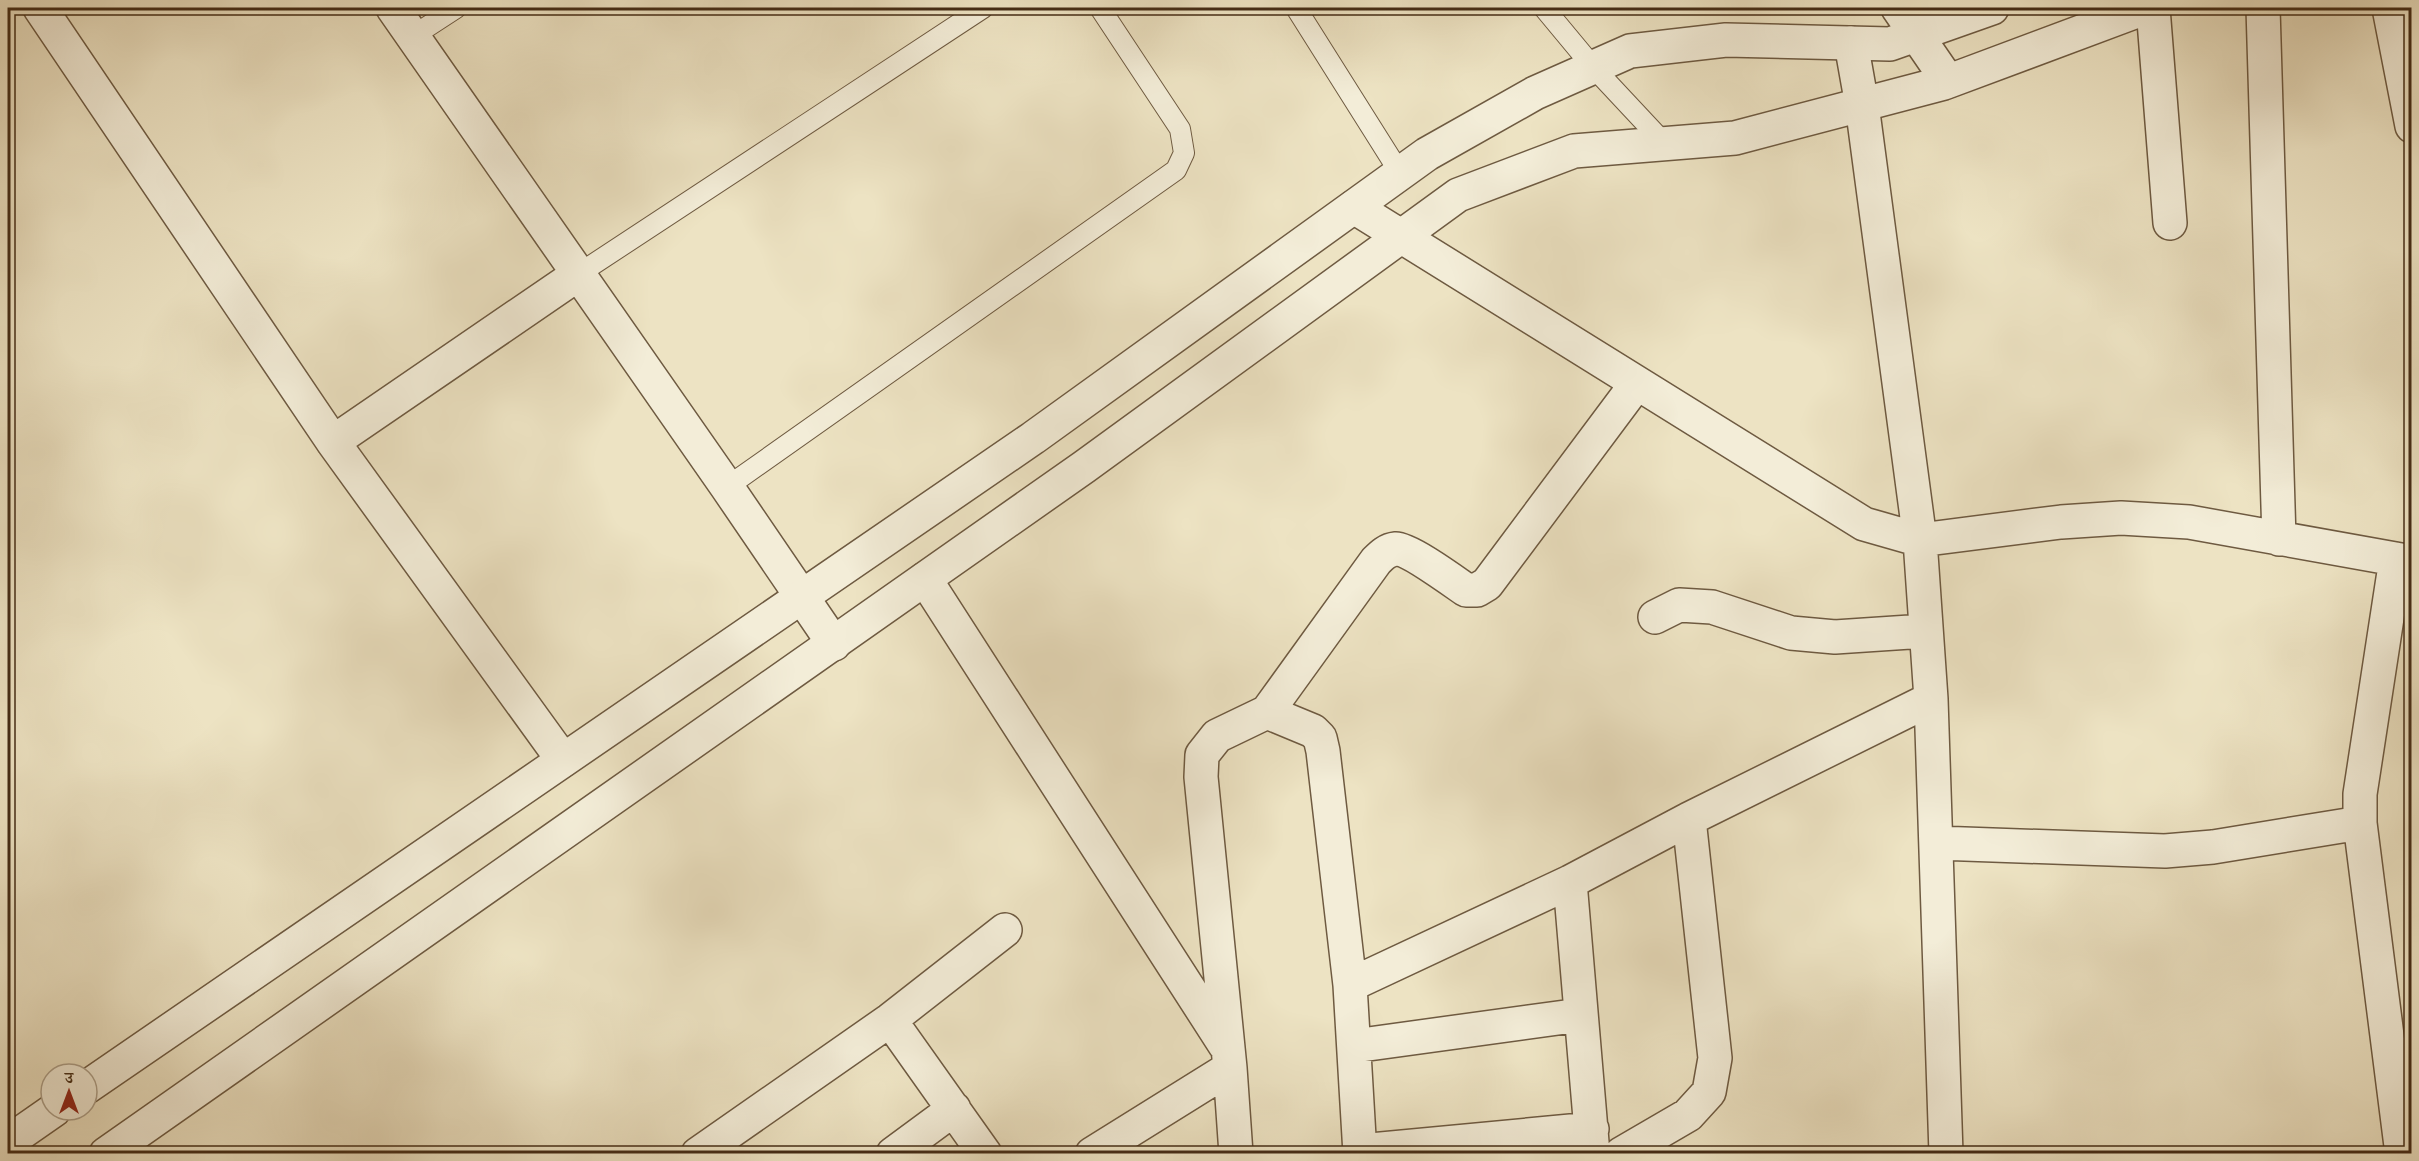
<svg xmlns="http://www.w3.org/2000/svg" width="2419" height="1161" font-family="'Libre Bodoni','Noto Serif Devanagari',serif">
  <rect width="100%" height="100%" fill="#ede3c3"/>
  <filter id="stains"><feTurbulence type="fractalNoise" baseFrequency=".00333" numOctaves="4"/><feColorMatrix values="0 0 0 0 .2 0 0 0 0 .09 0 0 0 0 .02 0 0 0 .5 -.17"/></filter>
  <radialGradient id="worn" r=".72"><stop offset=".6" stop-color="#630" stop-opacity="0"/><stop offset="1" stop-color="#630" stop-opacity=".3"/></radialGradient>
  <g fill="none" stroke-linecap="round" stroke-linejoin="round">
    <g stroke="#6e5a41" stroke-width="22">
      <path id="service" d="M1296,8L1400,173
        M1544,8L1593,67L1665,144
        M413,36L456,8
        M577,275L983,8
        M727,487L1176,170L1184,153L1180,129L1100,8"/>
    </g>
    <g stroke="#6e5a41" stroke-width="36">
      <path id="minor" d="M40,8L333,442L563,760
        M393,8L727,487L834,644
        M1898,8L1948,81
        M2153,8L2170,223
        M2263,8L2279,539
        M2389,8L2412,126
        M1851,43L1862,105L1920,540L1931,699L1946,1154
        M1354,207L1864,524L1920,540L2061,522L2121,518L2189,522L2412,562
        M333,442L577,275
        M2396,559L2360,794V823L2402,1154
        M925,579L1225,1045
        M1655,617L1679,605L1712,607L1791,633L1835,637L1925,631
        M1267,712L1313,731L1320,738L1323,751L1350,985L1360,1154
        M1937,843L2165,851L2213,847L2360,823
        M1570,882L1593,1154
        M1350,985L1570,882L1689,819L1931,699
        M890,1020L985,1154
        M1354,1046L1580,1015
        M1360,1151L1592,1129
        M698,1154L890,1020L1005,930
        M893,1154L954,1109
        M1092,1154L1230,1068
        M1236,1154L1230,1068L1201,777L1202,755L1217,736L1267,712L1376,561C1382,555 1387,550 1396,549C1409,549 1453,581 1466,590H1477L1487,584L1637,383
        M1621,1154L1688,1115L1709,1092L1715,1058L1689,819"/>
    </g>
    <g stroke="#6e5a41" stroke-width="36">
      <path id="tertiary" d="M87,1087L1033,438L1427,154L1535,93L1630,51L1726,40L1890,44L1992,8
        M8,1142L54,1110
        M106,1154L1084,467L1458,195L1574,151L1735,138L1944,83L2145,8"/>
    </g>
    <use href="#service" stroke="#f3edd8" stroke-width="20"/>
    <use href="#minor" stroke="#f3edd8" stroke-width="33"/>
    <use href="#tertiary" stroke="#f3edd8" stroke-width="33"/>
  </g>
  <rect width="2419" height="1161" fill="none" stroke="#ede3c3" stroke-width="30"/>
  <rect x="9" y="9" width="2401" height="1143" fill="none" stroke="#442c16" stroke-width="3"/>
  <rect x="15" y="15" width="2389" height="1131" fill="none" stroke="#442c16" stroke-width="1.5"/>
  <g transform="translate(69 1092)"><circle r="28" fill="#f3edd8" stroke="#ada08a" stroke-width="1.5"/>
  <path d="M0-4.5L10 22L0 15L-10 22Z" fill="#8f2418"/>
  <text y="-9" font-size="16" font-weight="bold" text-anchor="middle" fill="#442c16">उ</text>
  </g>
  <rect width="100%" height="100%" filter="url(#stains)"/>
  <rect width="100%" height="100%" fill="url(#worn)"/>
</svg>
